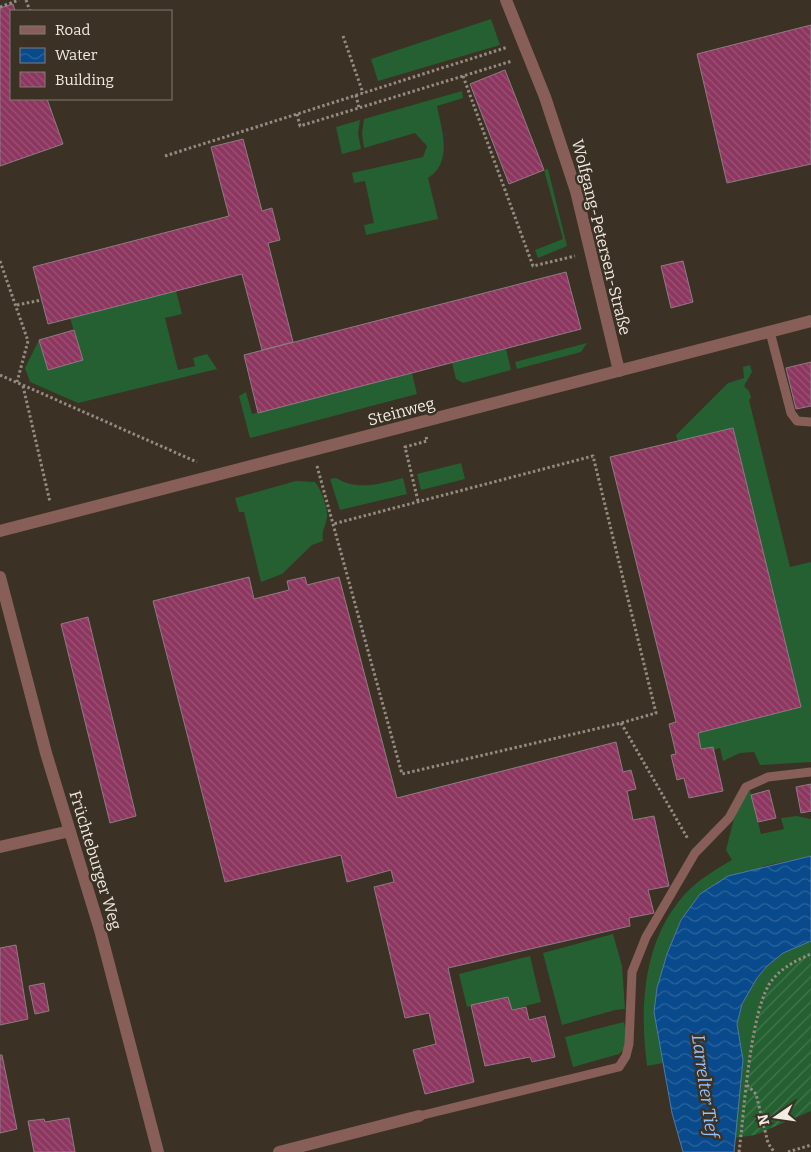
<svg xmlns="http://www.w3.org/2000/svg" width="811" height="1152" font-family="Bitter,serif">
  <defs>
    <pattern id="garden-furrows" width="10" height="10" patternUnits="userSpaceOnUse" patternTransform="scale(1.25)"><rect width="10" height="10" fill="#246031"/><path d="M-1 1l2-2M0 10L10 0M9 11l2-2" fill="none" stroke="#44774f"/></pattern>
    <pattern id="water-waves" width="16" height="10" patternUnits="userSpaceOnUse" patternTransform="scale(1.25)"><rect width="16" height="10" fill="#084a8c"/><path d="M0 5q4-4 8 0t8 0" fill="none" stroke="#2c649c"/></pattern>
    <pattern id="building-back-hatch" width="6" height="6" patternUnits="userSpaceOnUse" patternTransform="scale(1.25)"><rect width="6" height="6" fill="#8c3660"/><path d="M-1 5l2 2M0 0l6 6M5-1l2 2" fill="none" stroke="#9d5376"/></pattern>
  </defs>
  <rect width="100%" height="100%" fill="#3b3125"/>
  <path fill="#246031" d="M491,19L500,45L378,81L371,59Z
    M462,91L463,98L437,106C442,131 453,162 428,178L438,219L366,235L364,225L374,223L365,181L354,183L352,173L423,157L427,146L415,133L364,148L362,133L364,119Z
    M360,120L358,133L361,149L342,154L336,127Z
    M548,169L567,246L538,258L535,250L563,239L544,170Z
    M176,291L182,314L165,318L178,370L195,366L193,358L207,354L217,369L78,403L30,382L25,368L39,340L48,370L83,360L70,318Z
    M587,343L581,352L517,369L515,362Z
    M506,349L511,370L463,383L456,379L452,363Z
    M750,365L752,372L744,386L749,391L751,398L749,400L790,567L811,562V762L760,765L754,752L740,753L723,761L720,748L713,750L712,747L701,749L698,733L801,707L733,428L678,441L676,435L728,383L744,378L743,367Z
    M412,373L417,394L250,438L239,396L246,392L252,414Z
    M461,463L465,479L421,490L417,474Z
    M336,478C358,491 379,484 403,478L407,494L340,510L330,479Z
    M296,481L315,482C321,489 328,508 327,517C326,526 321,531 323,541L312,545L282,574L261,582L244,512H239L235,498Z
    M750,790L761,834L784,829L781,818L797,816L811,819V856L764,866L681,920L667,954L657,988L654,1012L663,1063L647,1066C639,1005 643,934 691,888C703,877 718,868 732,860L726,850L740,795Z
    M613,934L622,966L625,1009L615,1010L562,1025L543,953Z
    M811,941V954C797,960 782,967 773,979C751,1004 745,1102 741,1137L735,1138L743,1060L737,1024L742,1004L757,978L767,966L783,953Z
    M530,956L541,1002L510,1010L506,997L467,1007L459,974Z
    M624,1022C626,1033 629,1046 619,1054L573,1067L565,1037Z"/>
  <path fill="url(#garden-furrows)" d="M811,954V1111L755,1135L741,1137C745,1102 752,1004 773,979C782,967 797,960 811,954Z"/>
  <path fill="url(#water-waves)" stroke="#4e7aa6" d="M811,856V941L783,953L767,966L757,978L742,1004L737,1024L743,1060L734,1152H683L672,1113L654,1012L657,988L667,954L681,920L700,894L728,876Z"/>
  <path fill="url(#building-back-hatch)" stroke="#8f7b83" d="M13,4L15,11H11V99H47L63,144L0,166V8Z
    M811,25V164L727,183L697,54Z
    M505,70L544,170L509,184L470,84Z
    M243,139L262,211L272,208L280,240L268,243L293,342L262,350L242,274L48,324L33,267L229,216L211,147Z
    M683,261L693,302L671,308L661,266Z
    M566,272L581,329L258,413L244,355Z
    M74,330L83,360L48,370L39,340Z
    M811,362V406L796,409L786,368Z
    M733,428L801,707L698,733L701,749L713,747L723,791L689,798L684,778L677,780L671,755L676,754L669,724L676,722L610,457Z
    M249,577L254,599L289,590L287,581L305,577L307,585L339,577L397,798L616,742L623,772L631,770L636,789L627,791L633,820L654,816L669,886L648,890L654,913L629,918L630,926L448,968L474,1082L425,1094L413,1050L436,1044L429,1013L405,1018L374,887L394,882L391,870L347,882L341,855L225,882L153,601Z
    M88,617L136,816L110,823L61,624Z
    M811,784V811L801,813L796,787Z
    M769,790L776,818L758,822L751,795Z
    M16,945L28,1019L0,1025V948Z
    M44,983L49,1011L35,1014L29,986Z
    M508,997L512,1010L526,1007L529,1020L545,1016L555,1057L532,1062L530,1057L485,1066L471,1005Z
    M0,1055H2L17,1129L0,1133Z
    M69,1118L75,1152H34L28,1121L44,1119L45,1122Z"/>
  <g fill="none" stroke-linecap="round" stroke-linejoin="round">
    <path stroke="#948c81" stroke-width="3" stroke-dasharray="2.5 2.5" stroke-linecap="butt" d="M26,0L30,11
      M0,7L19,0
      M343,36L363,93
      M463,76L533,266L575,256
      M356,95L359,108
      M297,114L300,126L512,61
      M165,156L508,47
      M0,261L28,341L17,382
      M17,305L41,300
      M0,375L197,462
      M23,386L50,502
      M317,466L402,774L621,723L656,713L593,456L333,524
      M418,501L405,447L427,441L426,436
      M621,723L688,839
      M747,1085L756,1094L768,1143L774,1152
      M739,1152C744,1115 750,1005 773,979C783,967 797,960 811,954
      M788,1152L811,1145"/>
    <path stroke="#885e59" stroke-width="9" d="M770,332L791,413L797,421L811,422
      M419,1116L619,1067L626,1056L629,1044L632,972L646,937L695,853L729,818L746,787L768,777L811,772"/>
    <path stroke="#885e59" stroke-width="12" d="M506,0L545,97L576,191L619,371
      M0,577L46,753L100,930L158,1152
      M0,847L70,831
      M279,1152L419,1116"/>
    <path stroke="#885e59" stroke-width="12" d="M0,531L811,321"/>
  </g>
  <g text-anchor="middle" stroke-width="5" stroke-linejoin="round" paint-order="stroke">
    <g font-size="16" fill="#f1ebe2" stroke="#3b3125">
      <text transform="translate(602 237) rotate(76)" y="6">Wolfgang-Petersen-Straße</text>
      <text transform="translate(401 411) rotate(-15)" y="6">Steinweg</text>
      <text transform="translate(96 860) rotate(73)" y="6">Früchteburger Weg</text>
    </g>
    <g font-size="18" font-style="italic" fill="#94c1f9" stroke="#3b3125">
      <text transform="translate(705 1086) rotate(82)" y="6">Larrelter Tief</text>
    </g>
  </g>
  <rect x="10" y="10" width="162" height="90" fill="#3b3125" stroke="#847b71"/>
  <rect x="20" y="26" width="25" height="8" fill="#885e59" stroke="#847b71"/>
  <text x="55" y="35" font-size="15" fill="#f1ebe2">Road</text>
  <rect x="20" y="48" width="25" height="15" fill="url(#water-waves)" stroke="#847b71"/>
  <text x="55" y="60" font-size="15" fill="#f1ebe2">Water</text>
  <rect x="20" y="72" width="25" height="15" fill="url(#building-back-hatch)" stroke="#847b71"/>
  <text x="55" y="85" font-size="15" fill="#f1ebe2">Building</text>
  <g transform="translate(776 1117) rotate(257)" stroke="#3b3125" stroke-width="4" paint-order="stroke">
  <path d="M0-4L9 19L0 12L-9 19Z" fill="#f1ebe2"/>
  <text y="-8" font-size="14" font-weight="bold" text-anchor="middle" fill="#f1ebe2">N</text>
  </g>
</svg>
